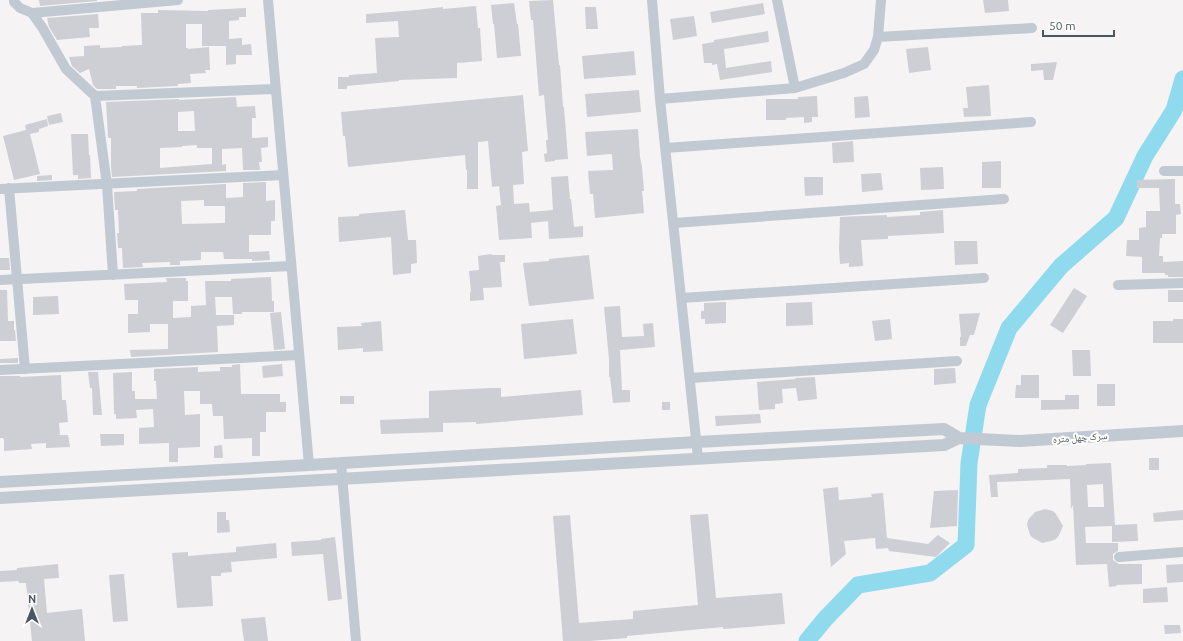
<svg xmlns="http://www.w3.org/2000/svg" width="1183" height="641" font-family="Ubuntu,'Noto Naskh Arabic',sans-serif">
  <rect width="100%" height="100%" fill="#f5f3f3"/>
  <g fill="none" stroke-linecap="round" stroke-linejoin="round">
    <path stroke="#90daee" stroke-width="17" d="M807,641L825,619L858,585L930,573L966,545L969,463L978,405L1009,328L1061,266L1116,218L1145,156L1174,110L1183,79"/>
  </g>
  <path fill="#cdcfd5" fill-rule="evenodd" d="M39,0H97V1L40,6Z
    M553,0L559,65H560L563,107H564L568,159L555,160V161L545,162L544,154L547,153L546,140H548L544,95L539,96L533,20H531L529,1Z
    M983,0H1008L1009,11L985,13Z
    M514,3L517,24H518L521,56L497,58L494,24H493L491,5Z
    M763,3L765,14L712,23L710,12Z
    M476,6L478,28H480L482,61L457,63V78L399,80V81L347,86V89H338V77H349V75L377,73L375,38L399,37L398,21L366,23V14L416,10L443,7V9Z
    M585,7H596L598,29H586Z
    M246,8V17H239V20L229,21V39L242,38V45L251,44L252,55H236V64L226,65V46H202V24H186V48H188V49L209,47L210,70H205L206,73L190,74L191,83L178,84V86L137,88V86H116V89H97L93,85L89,69L80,73L72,66L69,57L84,56V46L100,45V48L122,47V46L142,45L141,13H158V10L208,11V10Z
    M98,14L99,28H89L90,37L57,40L49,27L47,18Z
    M694,16L697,36L673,40L670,19Z
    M768,31L769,42L724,49L726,68L771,61L772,72L720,80L717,64L712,65V63H704L702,44L714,42V40Z
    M928,47L931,70L909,73L906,49Z
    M634,51L636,75L584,79L582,56Z
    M1057,62L1053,80H1044L1043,70L1031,71V64Z
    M989,85L991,116L964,117L963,108H968L966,87Z
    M639,90L641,112L587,117L585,94Z
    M523,95L528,151L522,152L524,184L513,185L514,204L529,203L530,212L553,210L551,177L568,176L570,199H571L574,227L583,226V237L549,239L548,221L531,223L532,238L499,240L496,206L501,205L499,186L492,187L488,141L478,142V189H467V170H466L465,155L348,167L345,136H343L341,112Z
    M817,96L818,117H812V122L804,123V117L786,118V120H766V99H798V97Z
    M868,96L870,117L855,118L854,97Z
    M236,97L237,107L255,106L256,118H252V138L268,137V147L261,148L262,162H259L260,170H243L242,148L222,149V165L226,164V171L112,177L111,167V138H108L106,102L179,99V100ZM194,111L195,131H178V112ZM197,145V148H212V164L160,168V148L182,147V146Z
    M61,113L63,122L49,125L47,116Z
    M47,119L48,126L39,129V132L30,134L40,174L14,180L3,136L26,130L25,125Z
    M638,129L640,157L642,167L644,191H642L644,213L595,218L593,194H590L588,171L613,170L612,155L611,154L587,156L585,132Z
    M71,134H88L89,155H90L91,178L78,179V175H73Z
    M853,141L854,162L833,163L832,143Z
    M1001,161V188H982V162Z
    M943,167L944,189L921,190L920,168Z
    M881,173L883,190L862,192L861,174Z
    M52,175V180L37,181V176Z
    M804,177H823V195L805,196Z
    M1175,179V204H1180L1181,214L1176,215V234H1162V238H1160L1159,256H1163V262L1183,261V277H1168V275H1165V273H1142V257L1126,256L1127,240H1139V228L1146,227V211H1160L1159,188H1137V180Z
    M266,182V201L275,200V221H271V235H249V252L269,251L270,260L252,261V259H224L223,252H201V260L180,261V265H170V262L142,263L143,267L123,268L122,248H118L117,233H119L118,210H115L114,192L137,191V189L226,184V198L243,197V183ZM204,200V206H225V223L182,224L181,201Z
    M405,210L408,240H416L417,263L411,264V273L393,275L391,237L339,242L338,217L359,216V214Z
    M943,210L944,233L888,236V239L861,240L863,266L849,267V263L840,264L839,249L840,217L861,216L887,215V217L920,215V212Z
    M954,241H977L978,264L955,265Z
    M491,254L492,255H505V262H500L502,287L483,288L484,300L470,301V292H471L469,271L479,270L478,256Z
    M589,255L594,299L529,306L523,263L549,261V259Z
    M0,258H9L10,270H0Z
    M271,277L272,301H274V312H242V314H233L232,297H215L216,315H234V325L217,326L218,352L131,357L130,350L168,349V324H150V332L128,333V314H138V300H125L124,284L167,282L166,278H186V281H188V301H173V318L191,317V306L206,305L205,281H231V279Z
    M1074,288L1087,296L1063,333L1050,325Z
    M0,290H7L8,321H14V330H15L16,341H0Z
    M1168,290H1183V302H1168Z
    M58,296L59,314L33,315V297Z
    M726,302V323L705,324V319H701V311H704V303Z
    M812,302L813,325L786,326V303Z
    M620,306L622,337L644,336L643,324L653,323L655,347L620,350L622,390H630V402L613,403L610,377H609V359L604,307Z
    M281,312L285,349L274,350L270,313Z
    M980,313L974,335H970L966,346H960V337H961L959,314Z
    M573,319L577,354L524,359L521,324Z
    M890,319L892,339L875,341L872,321Z
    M1173,319H1183V343H1153V321H1173Z
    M381,321L383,351L363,352V348L338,350L337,327L362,326L361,323Z
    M1072,350H1090L1091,376H1073Z
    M18,358V363H0V359Z
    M240,364L241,394H280V402H286V412H266V432H260V456H252V438L224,439L223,416H213L212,404H200V391H184L185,415L200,414V447L178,448V462H169V443L139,444V428L154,427L153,409L136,410L137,418L116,419V414H114L113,373L132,372V391H135V399H157L156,381H154V369L198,367V372L220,371V367H232V365Z
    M282,364L283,376L263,378L262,366Z
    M955,368L956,383L934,385V369Z
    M88,372H98L102,415H93L92,388H90Z
    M61,375L62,400H66L68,422L59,423L60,435H68L70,447L46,448V443L31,444L32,449L4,451V439H3V438H0V376H20V377Z
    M1021,375H1039V398H1015L1016,385H1021Z
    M815,377L817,399L798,401L796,388L782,389L783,403L775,404V409L759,410L757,382L796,379L795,378Z
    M1097,384H1115V406H1097Z
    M491,388H501V397L581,390L583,415L476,424V422L443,423V432L381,434L380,420L429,418V391Z
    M1065,395H1079V409L1041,410V400H1065Z
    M340,396H354V404H340Z
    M662,402H670V410H662Z
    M760,414L761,423L716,426L715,416Z
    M100,434H124V445L101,446Z
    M222,445L223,458H214V446Z
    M1149,458H1159V470H1149Z
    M1111,463L1115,525L1137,524L1138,541L1112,542V526L1085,527L1086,543H1118V551L1113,554V560L1119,564H1142V584L1116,585L1117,586L1109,587L1107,564L1076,565L1073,505L1071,509L1070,479L997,482L998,497H991L989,475L1018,473V469L1047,468V465H1067V466L1086,465V464ZM1103,484L1104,507H1088L1087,485Z
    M838,487L839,500L872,497L871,494L883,493L887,538L928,544L938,535L950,543L936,557L889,551L888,548L876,549L875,538L844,541L846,554L831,567L823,489Z
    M958,490L957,526L930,528L934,491Z
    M1045,509L1053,511L1056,514L1063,526L1059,535L1056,539L1051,541L1042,543L1033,538L1030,535L1027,525L1028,520L1035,512Z
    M1183,510V520L1154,522L1153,513Z
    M217,512H226V520H229L230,532L217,533Z
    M708,514L716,598L782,593L785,624L723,629V627L627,636V638L590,641H563L553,516L570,515L579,623L633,619V611L698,605L690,515Z
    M335,537L342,599L328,601L323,554L292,556L291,542L321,540V539Z
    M276,543L277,558L231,562L232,572L221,573V576H211L213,606L177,608L172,553L188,552V556L236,552V547Z
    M58,564L59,578L44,579L47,613L82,609L85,641H32L26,583H19L18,581L0,582V571L17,570V568Z
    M1183,564V582L1167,583L1166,565Z
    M124,574L128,621L113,622L109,575Z
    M1167,587L1168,602L1143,603V589Z
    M265,617L268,641H244L241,619Z
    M1164,625H1180L1181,633L1165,634Z"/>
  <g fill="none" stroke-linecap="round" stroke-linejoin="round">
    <path stroke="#c1cad2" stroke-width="10" d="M14,0V2L20,8L32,13L42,27L66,69L95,96L107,185L113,275
      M268,0L309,465
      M652,0L660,99L698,458
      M777,0L795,88
      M32,13L178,0
      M878,37L1032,28
      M95,96L275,89
      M660,99L795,88L844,73L864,64L874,50L878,37L881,0
      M666,148L1031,122
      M1164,171H1183
      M9,188L25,369
      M0,189L283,175
      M674,223L1004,199
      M0,280L291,266
      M1118,285L1183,283
      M682,298L984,278
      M0,370L299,355
      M690,378L957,361
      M341,463L356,641
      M1119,557L1183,552"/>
    <path stroke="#c1cad2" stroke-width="12" d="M0,482L309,465L697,442L944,429L959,438L1020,441L1183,431
      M0,498L944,445L959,438"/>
  </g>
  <g text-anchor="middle" stroke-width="4" stroke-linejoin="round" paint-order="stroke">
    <g font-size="10" fill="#4a5661" stroke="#fff">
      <text transform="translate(1080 437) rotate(-4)" y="4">سرک چهل متره</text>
    </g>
  </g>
  <g transform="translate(32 609)" stroke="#ffffff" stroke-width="3" paint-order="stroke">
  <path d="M0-3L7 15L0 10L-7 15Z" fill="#4a5661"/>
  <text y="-6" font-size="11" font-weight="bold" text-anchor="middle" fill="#4a5661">N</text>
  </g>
  <path d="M1043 30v6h71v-6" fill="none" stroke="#4a5661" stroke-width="2"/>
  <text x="1049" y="30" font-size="12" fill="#4a5661" stroke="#ffffff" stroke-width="3" paint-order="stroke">50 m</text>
</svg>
